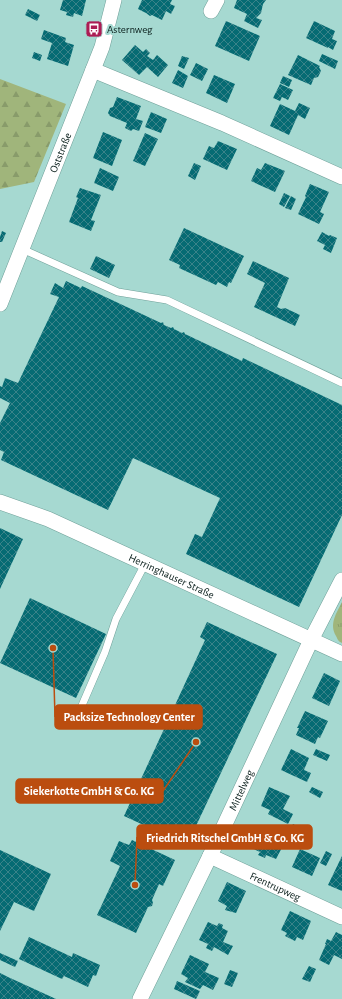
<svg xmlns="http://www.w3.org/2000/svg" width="342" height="999" font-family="'Alegreya Sans',sans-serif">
  <defs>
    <pattern id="grass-tufts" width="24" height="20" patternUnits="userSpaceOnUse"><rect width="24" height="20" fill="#a0b57b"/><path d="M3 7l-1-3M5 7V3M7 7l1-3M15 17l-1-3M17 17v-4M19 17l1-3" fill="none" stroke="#889b6a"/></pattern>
    <pattern id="forest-firs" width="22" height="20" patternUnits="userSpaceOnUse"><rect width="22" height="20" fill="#a0b57b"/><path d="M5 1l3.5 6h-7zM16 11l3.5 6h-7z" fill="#889b6a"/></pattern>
    <pattern id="building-cross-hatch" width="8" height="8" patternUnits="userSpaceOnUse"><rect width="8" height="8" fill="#066b73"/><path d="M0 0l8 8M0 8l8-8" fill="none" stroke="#3a8389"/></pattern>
  </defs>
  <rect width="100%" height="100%" fill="#a6d9d1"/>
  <path fill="url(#grass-tufts)" d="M342,602V643C338,641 338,640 336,636C329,624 336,614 342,602Z"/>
  <path fill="url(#forest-firs)" d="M0,79L66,104L34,182L0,189Z"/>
  <path fill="url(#building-cross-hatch)" d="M63,0H86L82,16L74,13L73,17L66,15L67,12L60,10Z
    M142,0H172L170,4L175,6L171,14L166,11L162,20L152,15L150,16L146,13L138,9Z
    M237,0H266L263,4L261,13L256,18L262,20L258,28L244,21L247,14L234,8Z
    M28,9L40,15L37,21L25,15Z
    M226,21L260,36L249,61L215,46Z
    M314,21L335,31L332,39L337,41L333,50L328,47V48L306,38Z
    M44,30L66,38L65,42L74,45L68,66L47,59L52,43L41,39Z
    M135,45L143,52L146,49L150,53L147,56L153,60L157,55L168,65L158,77L147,67L139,75L122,60Z
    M34,52L42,55L40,61L32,58Z
    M322,54L338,61L335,69L319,61Z
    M298,55L320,66L319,67L321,71L318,77L314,78L311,85L288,75Z
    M182,56L189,58L184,69L178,66Z
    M196,63L208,69L202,81L190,75Z
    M178,70L188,76L183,88L172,83Z
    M214,75L235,84L227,103L206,93Z
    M283,76L292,80L289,87L280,83Z
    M280,84L293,90L288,100L282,97L280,101L273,98Z
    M117,97L141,106L136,119L143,121L139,131L133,129L131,131L125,128L127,123L110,116L108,113L110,108L113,107Z
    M299,103L310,108L305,119L298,115L289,135L270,126L280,104L295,111Z
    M151,112L167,119L161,133L145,127Z
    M103,132L122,140L112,166L93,158Z
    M145,133L158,139L145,166L133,161Z
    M218,141L237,149L227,170L203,159L209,146L214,148Z
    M194,163L201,166L195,180L188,176Z
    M265,163L285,171L275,192L251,181L257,168L261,170Z
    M100,168L119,177L113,191L94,183Z
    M310,184L329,192L320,212L324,214L319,224L298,214L306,197L305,196Z
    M80,188L101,195L91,220L95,221L91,231L69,222L78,198L76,197Z
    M284,193L290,196L284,207L279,204Z
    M291,196L296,199L291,210L285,208Z
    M184,228L244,256L231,283L229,282L227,287L218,282L216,285L179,268L180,265L169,260Z
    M2,231L6,233L2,242H0V237Z
    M322,232L329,236L330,235L337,238L331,253L323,249L325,245L317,241Z
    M96,256L115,265L109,278L90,269Z
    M253,261L289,278L277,307L281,309L285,308L300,315L295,326L254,307L265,283L247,274Z
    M66,281L81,288L82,286L161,323L163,322L164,325L171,328L173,327L174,329L182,333L184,332L185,334L242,361L243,358L342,405V515L299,607L186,554L195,534L202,537L220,498L133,458L108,510L1,460L4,452L0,450V423L10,403L0,398V386L2,387L5,378L18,383L59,297L50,294L55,283L63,288Z
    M0,528L23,539L0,589Z
    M30,598L106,634L76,698L0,663Z
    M207,622L277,654L187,845L124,816L205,640L200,637Z
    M324,673L340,681L329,706L312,698Z
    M305,711L328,721L320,738L318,737L315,744L296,735L299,728H297Z
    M291,749L309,758L304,770L311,773L307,782L281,770Z
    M316,749L330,755L327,761L313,755Z
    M269,787L290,796L283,809L293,814L288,824L268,814L270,810L261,806Z
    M312,787L323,792L320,798L309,792Z
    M293,824L306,831L302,839L289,833Z
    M256,826L286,840L276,859L266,855L265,858L258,855L260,852L247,846L245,842L248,837L251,836Z
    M132,840L175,860L163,886L159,884L152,900L153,903L152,906L148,907L136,933L97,915L120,866L110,861L119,841L129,845Z
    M300,849L320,858L312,876L292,867Z
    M0,850L51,874L34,911L14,902L0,931Z
    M326,851L332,854L326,866L320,863Z
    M342,856V891L328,885Z
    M227,882L246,891L236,913L225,910L227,906L218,901Z
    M290,911L311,921L303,940L297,937L295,941L285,936L287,933L281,930Z
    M208,922L217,926L219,923L223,925L222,928L228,931L223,942L233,946L228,955L214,947L212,951L206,948L208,944L199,940Z
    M336,932L342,935V959L334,955L329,965L319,960L326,944H325L327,939L331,941Z
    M29,937L72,957L73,953L100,965L96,976L93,975L88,987L64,976L62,979L19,959Z
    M0,953L18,961L15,967L0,960Z
    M190,955L209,964L205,972L219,978L213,990L203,985L200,989L185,982L188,978L181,974Z
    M309,966L316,969L310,982L302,979Z
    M230,970L238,973L232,987L224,984Z
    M0,973L8,977L56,999H0Z
    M177,981L200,991L196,999L174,989Z"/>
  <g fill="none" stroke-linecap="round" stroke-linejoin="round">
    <g stroke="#6fa099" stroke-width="8">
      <path id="service" d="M22,249L118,292L167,300L342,383
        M80,710L105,652L116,619L145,564"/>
    </g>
    <g stroke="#6fa099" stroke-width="16">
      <g id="minor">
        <path d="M211,11L217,0"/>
        <path d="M93,70L222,123L342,177"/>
        <path id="s1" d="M0,304L102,47L114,0"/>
        <path id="s2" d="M0,502L48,519L342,654"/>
        <path id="s3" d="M210,856L342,917"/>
        <path id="s4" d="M140,999L210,856L311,640L342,580"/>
      </g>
    </g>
    <use href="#service" stroke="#fff" stroke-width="7"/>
    <use href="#minor" stroke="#fff" stroke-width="15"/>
  </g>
  <defs>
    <g id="bus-square" transform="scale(0.9)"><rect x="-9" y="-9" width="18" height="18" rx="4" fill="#ac1c54" stroke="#a6d9d1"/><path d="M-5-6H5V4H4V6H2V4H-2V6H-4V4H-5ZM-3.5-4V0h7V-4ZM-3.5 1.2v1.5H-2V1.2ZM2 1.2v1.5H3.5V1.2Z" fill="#fff"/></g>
  </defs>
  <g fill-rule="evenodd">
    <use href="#bus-square" x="94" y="29"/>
  </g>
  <g text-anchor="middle" stroke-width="4" stroke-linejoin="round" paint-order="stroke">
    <g font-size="11" fill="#091e1b" stroke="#a6d9d1" text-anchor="start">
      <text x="107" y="33">Asternweg</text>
    </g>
    <g font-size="11" fill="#091e1b" stroke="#a6d9d1">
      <text dy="4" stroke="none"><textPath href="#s1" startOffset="163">Oststraße</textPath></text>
      <text dy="4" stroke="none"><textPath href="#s2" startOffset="187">Herringhauser Straße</textPath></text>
      <text dy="4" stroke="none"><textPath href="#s4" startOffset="232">Mittelweg</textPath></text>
      <text dy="4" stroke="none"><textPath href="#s3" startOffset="72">Frentrupweg</textPath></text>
    </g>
  </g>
  <path fill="none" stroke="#bb4d0f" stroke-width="1.5" d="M53 648L55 717M196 742L163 791M135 885L137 837"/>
  <g fill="#bb4d0f" stroke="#a6d9d1" stroke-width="1.5">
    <circle cx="53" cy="648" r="4"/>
    <circle cx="196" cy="742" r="4"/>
    <circle cx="135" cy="885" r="4"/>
  </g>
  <g fill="#bb4d0f" stroke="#bb4d0f" stroke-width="1.5">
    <rect x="55" y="705" width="147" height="24" rx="4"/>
    <rect x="16" y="779" width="147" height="24" rx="4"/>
    <rect x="137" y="825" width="175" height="24" rx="4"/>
  </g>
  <g font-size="12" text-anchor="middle" font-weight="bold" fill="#fff">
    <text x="129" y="721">Packsize Technology Center</text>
    <text x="89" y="795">Siekerkotte GmbH &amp; Co. KG</text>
    <text x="225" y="842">Friedrich Ritschel GmbH &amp; Co. KG</text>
  </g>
</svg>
